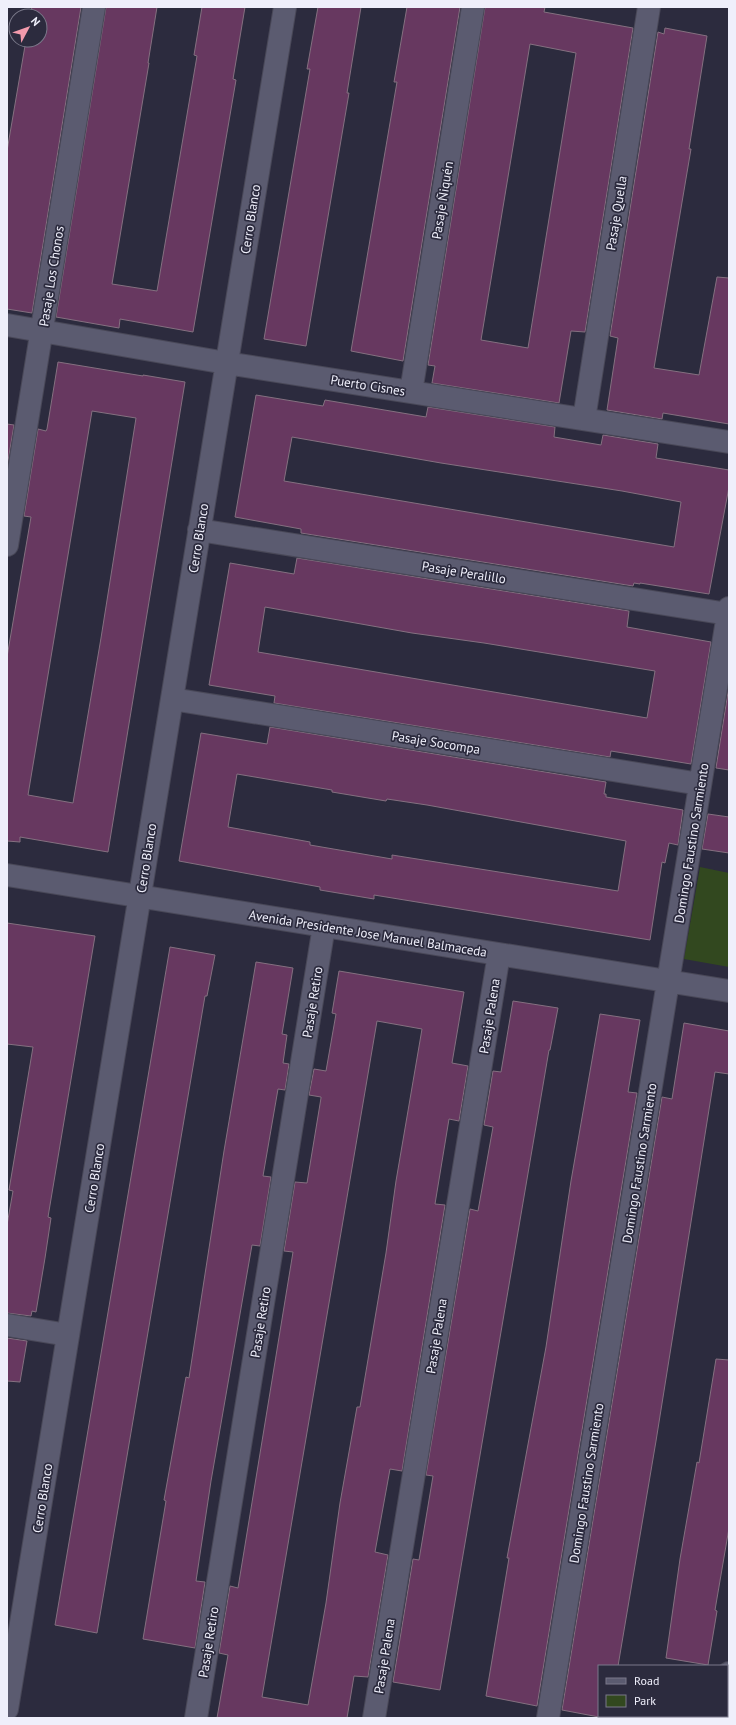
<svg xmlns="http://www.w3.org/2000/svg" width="736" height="1725" font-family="'PT Sans',sans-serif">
  <rect width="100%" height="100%" fill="#2c2b3e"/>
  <path fill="#32481f" d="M700,867L729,873V967L684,959Z"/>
  <path fill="#673860" stroke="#847080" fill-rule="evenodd" d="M32,7H81L32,313L7,309V151L26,40H40V16H30Z
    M106,7H157L148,63H149L112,284L157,291L197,56L194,55L202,7H245L233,79L236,80L193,332L120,319L119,328L56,317Z
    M318,7H361L347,93H349L306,346L264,339L310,69H307Z
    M407,7H460L403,361L351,351L397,82H394Z
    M485,7H545L544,12L633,28L585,332L571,331L559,403L432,383L435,366L428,365ZM530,44L576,53L528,348L481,340Z
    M665,28L707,36L689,149H691L654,368L699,375L717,277L729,278V424L663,413L662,419L607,410L618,338L610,336L658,32L664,34Z
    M58,362L143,376V375L185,382L108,852L20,837V842L7,841V657L31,517L24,516L38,429L46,431L47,429ZM92,411L136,418L101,638L73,803L28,795Z
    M256,395L323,406L325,400L426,417L428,407L555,427L554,437L601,445L603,435L658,444L656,458L729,470V487L709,594L640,583V584L634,583L633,586L301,533V529L235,517ZM292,437L441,463L622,491L681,502L674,547L284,481Z
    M7,424L14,425L7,467Z
    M297,558L629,611L627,627L711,642L691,764L611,751L610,757L274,703L275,696L209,685L230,563L294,574ZM265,607L412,633L484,643L655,671L647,718L258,652Z
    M729,686V770L716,768Z
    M270,727L606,782L604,794H606V797L683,810L678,845L669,843L665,863L662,862L650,940L374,895V899L320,890V887L179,861L201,733L267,744ZM237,774L332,790V792L386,801L387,799L427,805L626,841L618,891L392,855V859L310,845V842L228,827Z
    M708,814L729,817V853L702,849Z
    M7,923L95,936L48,1217L51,1218L45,1258L36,1312L32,1311L31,1316L7,1313V1225L13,1191L9,1190L33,1047L7,1044Z
    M170,947L215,955L207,996H205L97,1633L55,1625Z
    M256,962L293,968L282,1034L287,1035L283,1063L289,1064L285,1090L278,1089L263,1176L271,1177L260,1246L252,1245L211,1481L196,1581L205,1582L195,1648L143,1639L166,1501L164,1500L186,1377L189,1378L224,1151Z
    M339,971L464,992L452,1063L468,1066L459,1121L449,1119L435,1204L445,1205L402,1471L390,1469L375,1552L388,1555L368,1677L354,1676L347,1718H217L228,1655L219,1653L230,1586L238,1588L293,1252L284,1251L295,1182L307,1183L321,1098V1097L309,1095L314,1069L326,1071L336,1014L332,1013ZM377,1021L422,1029L396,1181L386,1253L360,1407H357L340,1503L326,1603L308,1705L262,1697Z
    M513,1001L558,1008L550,1050H549L440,1690L393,1682L413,1559L419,1560L433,1476L426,1475L470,1209L478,1211L493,1127L484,1125L493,1071L501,1072Z
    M600,1014L640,1020L628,1092L637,1093L537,1706L486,1696L509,1558H507L546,1347L571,1181Z
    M684,1023L729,1031V1074L715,1072L656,1441L618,1666H599V1717L562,1710L662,1097L672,1099Z
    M7,1338L27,1341L20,1382L7,1381Z
    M716,1359L729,1360V1528L715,1610L717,1611L708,1665L666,1658L680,1559L697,1462L699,1463Z"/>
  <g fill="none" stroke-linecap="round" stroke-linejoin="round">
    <g stroke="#494858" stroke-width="24">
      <path id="minor" d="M7,325L226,363L729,442
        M411,392L473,7
        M584,419L649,7
        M199,530L728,614
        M7,545L94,7
        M172,699L700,784
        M7,875L729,991
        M7,1325L68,1335
        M727,1686L729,1673
        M7,1709L285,7
        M196,1718L324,926
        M374,1718L499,954
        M548,1718L729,608
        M722,1718V1716"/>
    </g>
    <use href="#minor" stroke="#5b5b70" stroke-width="22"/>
  </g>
  <g text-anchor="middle" stroke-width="3.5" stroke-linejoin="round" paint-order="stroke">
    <g font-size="13" fill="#efeffb" stroke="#2c2b3e">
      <text transform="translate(442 200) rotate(-81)" y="5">Pasaje Ñiquén</text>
      <text transform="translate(616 213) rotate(-81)" y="5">Pasaje Quella</text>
      <text transform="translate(250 219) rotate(-81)" y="5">Cerro Blanco</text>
      <text transform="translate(51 276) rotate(-81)" y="5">Pasaje Los Chonos</text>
      <text transform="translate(368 385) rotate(9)" y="5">Puerto Cisnes</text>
      <text transform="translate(198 538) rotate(-81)" y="5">Cerro Blanco</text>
      <text transform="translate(464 572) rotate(9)" y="5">Pasaje Peralillo</text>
      <text transform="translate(436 742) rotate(9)" y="5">Pasaje Socompa</text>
      <text transform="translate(691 843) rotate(-81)" y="5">Domingo Faustino Sarmiento</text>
      <text transform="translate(146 858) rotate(-81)" y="5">Cerro Blanco</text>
      <text transform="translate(368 933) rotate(9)" y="5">Avenida Presidente Jose Manuel Balmaceda</text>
      <text transform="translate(312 1002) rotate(-81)" y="5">Pasaje Retiro</text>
      <text transform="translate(489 1016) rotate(-81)" y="5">Pasaje Palena</text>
      <text transform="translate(639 1163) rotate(-81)" y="5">Domingo Faustino Sarmiento</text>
      <text transform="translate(94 1178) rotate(-81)" y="5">Cerro Blanco</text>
      <text transform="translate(260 1322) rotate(-81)" y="5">Pasaje Retiro</text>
      <text transform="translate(436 1336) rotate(-81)" y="5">Pasaje Palena</text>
      <text transform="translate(586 1483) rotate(-81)" y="5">Domingo Faustino Sarmiento</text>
      <text transform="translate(42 1498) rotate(-81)" y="5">Cerro Blanco</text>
      <text transform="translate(208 1642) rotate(-81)" y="5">Pasaje Retiro</text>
      <text transform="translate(384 1656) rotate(-81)" y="5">Pasaje Palena</text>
    </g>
  </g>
  <rect width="736" height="1725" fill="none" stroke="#efeffb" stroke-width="16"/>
  <rect x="598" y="1665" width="130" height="52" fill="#2c2b3e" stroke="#7a798a"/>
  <rect x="606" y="1678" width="20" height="6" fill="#5b5b70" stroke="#7a798a"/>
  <text x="634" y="1685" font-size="12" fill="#efeffb">Road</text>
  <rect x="606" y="1695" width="20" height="12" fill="#32481f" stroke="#7a798a"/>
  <text x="634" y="1705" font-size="12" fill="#efeffb">Park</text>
  <g transform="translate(28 28) rotate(49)"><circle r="19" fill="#2c2b3e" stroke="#7a798a"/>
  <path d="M0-3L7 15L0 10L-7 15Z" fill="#f39aac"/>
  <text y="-6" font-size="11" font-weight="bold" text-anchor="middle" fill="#efeffb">N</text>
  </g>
</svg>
